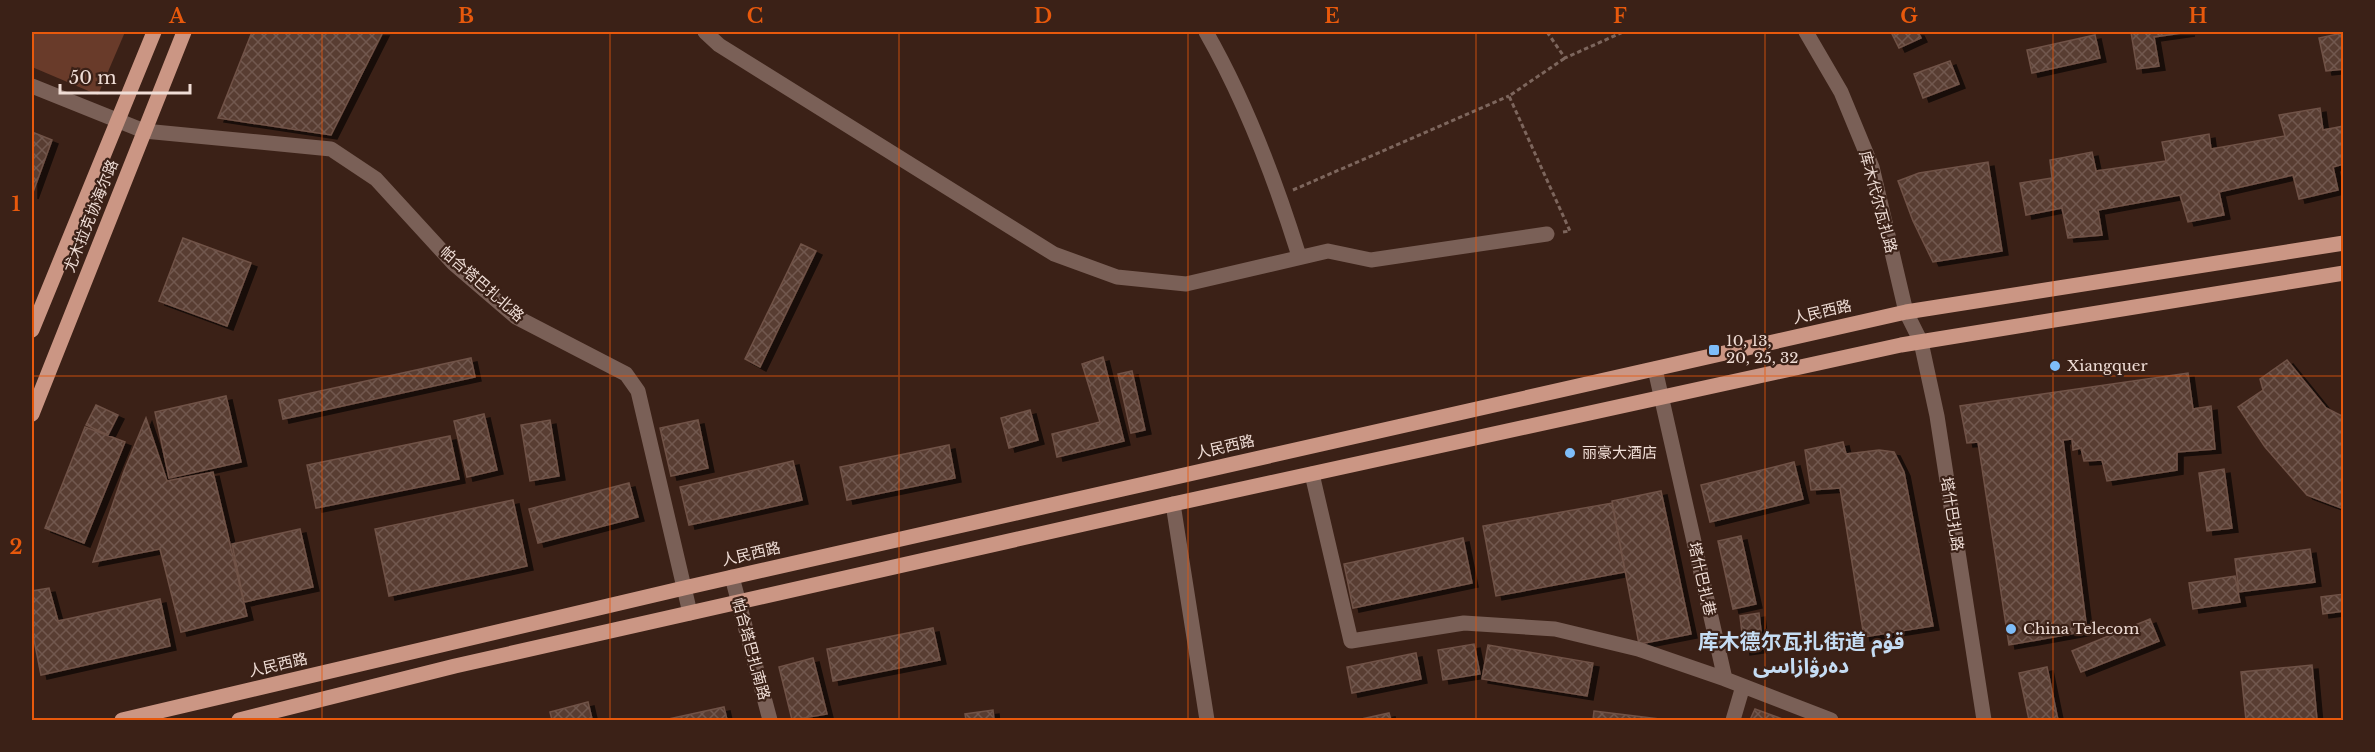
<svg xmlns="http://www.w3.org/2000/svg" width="2375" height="752" font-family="'Libre Baskerville','Noto Sans Arabic','Noto Sans SC',serif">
  <defs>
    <pattern id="building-cross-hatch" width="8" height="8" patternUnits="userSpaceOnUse" patternTransform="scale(1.5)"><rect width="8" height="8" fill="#593d32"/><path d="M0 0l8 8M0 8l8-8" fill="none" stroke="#71594f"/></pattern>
    <filter id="shadow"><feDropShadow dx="6" dy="4" stdDeviation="0" flood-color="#0009"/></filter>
  </defs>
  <rect width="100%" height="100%" fill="#3b2117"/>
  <path fill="#693b2a" d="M32,32H125L98,95L32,67Z"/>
  <path fill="url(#building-cross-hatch)" stroke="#705247" stroke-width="1.5" filter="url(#shadow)" d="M252,32H383L331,135L218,118Z
    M1891,32H1918L1921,38L1899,48Z
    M2131,32H2189L2154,37L2159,66L2137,69Z
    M2337,32H2344V69L2326,71L2319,38L2338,34Z
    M2095,35L2100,58L2032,73L2027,50Z
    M1950,61L1959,84L1923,98L1914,74Z
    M2320,108L2323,130L2344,126V164L2333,167L2338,190L2299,199L2293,175L2219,192L2224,215L2188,222L2180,195L2098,210L2102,235L2068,238L2062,208L2026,215L2020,183L2052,178L2050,160L2092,152L2096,171L2166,161L2162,142L2209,134L2211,149L2285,136L2279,115Z
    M32,132L52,140L32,195Z
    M1988,162L2002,251L1933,262L1913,221L1898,181L1919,173Z
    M183,238L251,263L227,326L159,301Z
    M801,244L816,251L760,367L745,359Z
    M1103,357L1124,441L1057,457L1052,434L1100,422L1082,364Z
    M471,358L475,377L283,419L279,400Z
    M2287,360L2326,408L2344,417V509L2307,495L2265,447L2238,407L2263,390L2260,379Z
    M1132,371L1145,430L1131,433L1118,374Z
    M2188,373L2193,409L2211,406L2215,449L2177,452V470L2107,481L2102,460L2084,461L2081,448L2073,450L2072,439L2063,440L2087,631L2009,645L1978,442L1967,443L1960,406Z
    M226,396L241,462L169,478L155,412Z
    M96,405L118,415L108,435L86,425Z
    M1030,410L1038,440L1009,448L1001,418Z
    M484,414L497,470L467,477L454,421Z
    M146,418L167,481L213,472L247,616L181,632L160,549L93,562L124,471Z
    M550,420L559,476L530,481L521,425Z
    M698,420L708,468L671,476L660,428Z
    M85,427L125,442L84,543L45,528Z
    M450,436L459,479L316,508L307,465Z
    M1843,442L1846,454L1879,450L1894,452L1904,472L1933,626L1864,637L1840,488L1811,490L1805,450Z
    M949,445L955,478L847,500L840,467Z
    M793,461L802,500L689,525L680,487Z
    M1794,462L1803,499L1710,522L1701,485Z
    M2224,469L2232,528L2207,531L2199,473Z
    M629,483L638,517L538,543L529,509Z
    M1661,491L1691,634L1639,644L1612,501Z
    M513,500L527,566L389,596L375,529Z
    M1612,503L1625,572L1496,596L1483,526Z
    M300,529L313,587L244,602L232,544Z
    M1741,536L1756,604L1733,609L1718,541Z
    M1463,538L1472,583L1353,608L1344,564Z
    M2310,549L2315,582L2239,592L2235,559Z
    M2235,576L2240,602L2193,609L2189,583Z
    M49,588L58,621L160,599L170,646L41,675L32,630V591Z
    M2344,594V611L2323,614L2321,597Z
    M1759,613L1763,648L1744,651L1740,616Z
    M2150,619L2159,641L2081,672L2072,651Z
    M933,628L940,660L833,681L827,649Z
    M1474,644L1480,674L1443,680L1438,650Z
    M1488,645L1593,663L1587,696L1482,679Z
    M1416,653L1421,679L1352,693L1347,667Z
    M813,658L827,714L792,720L779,667Z
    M2312,665L2317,720H2246L2241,672Z
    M2047,667L2058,720H2029L2019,673Z
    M588,702L592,719L552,720L550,712Z
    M724,707L727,720H664Z
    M1755,709L1785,720H1750Z
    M993,710L994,720H966L965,714Z
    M1594,711L1668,720H1593Z
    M1389,713L1391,720H1357Z"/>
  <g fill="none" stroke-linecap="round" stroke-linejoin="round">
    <path stroke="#7d665d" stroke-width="3" stroke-dasharray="4.5 3" stroke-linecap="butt" d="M1547,32L1565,58L1623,32
      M1293,190L1509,96
      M1563,232L1570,231L1509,96L1565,58"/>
    <path stroke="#7a6057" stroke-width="15" d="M705,32L719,45L1054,254L1117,277L1186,284L1328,251L1371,260L1547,234
      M1206,32C1246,102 1275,179 1299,256
      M1806,32L1841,92L1872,167L1906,312L1921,342L1937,416L1984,720
      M32,86L144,131L331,149L376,179L453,263L516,317L626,374L638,391L690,613
      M1655,369L1725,679L1831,720
      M1312,474L1351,641L1464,623L1555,629L1638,649L1725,679
      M1173,504L1207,720
      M732,577L770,720
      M1733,720L1743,686"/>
    <path stroke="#cb9684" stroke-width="15" d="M32,330L154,32
      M32,414L184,32
      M122,720L684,588L1906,312L2344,243
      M239,720L455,666L1173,504L1901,345L2344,273"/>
  </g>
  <path fill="none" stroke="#e8590c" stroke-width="1.5" stroke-opacity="0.55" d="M322,32V720M610,32V720M899,32V720M1188,32V720M1476,32V720M1765,32V720M2053,32V720M32,376H2344"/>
  <g fill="#7ebdf9" stroke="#3b2117" stroke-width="2">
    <rect x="1708" y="344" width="12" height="12" rx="3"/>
    <circle cx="2055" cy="366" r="6"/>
    <circle cx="1570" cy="453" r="6"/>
    <circle cx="2011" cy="629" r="6"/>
  </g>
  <g text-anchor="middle" stroke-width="4.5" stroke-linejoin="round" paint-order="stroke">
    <g font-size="15" fill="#efddd6" stroke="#3b2117">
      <text transform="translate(1878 202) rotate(75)" y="5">库木代尔瓦扎路</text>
      <text transform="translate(91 216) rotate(-68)" y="5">尤木拉克协海尔路</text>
      <text transform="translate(482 284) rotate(41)" y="5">帕合塔巴扎北路</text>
      <text transform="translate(1822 312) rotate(-13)" y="5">人民西路</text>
      <text transform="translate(1225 447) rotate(-13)" y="5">人民西路</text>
      <text transform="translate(1952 514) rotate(81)" y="5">塔什巴扎路</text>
      <text transform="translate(751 554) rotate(-13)" y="5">人民西路</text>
      <text transform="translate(1702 579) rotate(77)" y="5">塔什巴扎巷</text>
      <text transform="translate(751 649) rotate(75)" y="5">帕合塔巴扎南路</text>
      <text transform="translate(278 665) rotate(-13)" y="5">人民西路</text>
    </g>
    <g font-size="15" fill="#efddd6" stroke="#3b2117" text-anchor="start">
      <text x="1726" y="346">10, 13,<tspan x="1726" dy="17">20, 25, 32</tspan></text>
      <text x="2067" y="371">Xiangquer</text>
      <text x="1582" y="458">丽豪大酒店</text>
      <text x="2023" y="634">China Telecom</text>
    </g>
    <g font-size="21" font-weight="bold" fill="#c5dcf3" stroke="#3b2117">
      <text x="1801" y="649">库木德尔瓦扎街道 قۇم<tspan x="1801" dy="24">دەرۋازاسى</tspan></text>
    </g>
  </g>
  <rect width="2375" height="752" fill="none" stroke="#3b2117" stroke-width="66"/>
  <path d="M60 84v9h130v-9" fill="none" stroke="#efddd6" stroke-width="3"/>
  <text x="69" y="84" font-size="18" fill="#efddd6" stroke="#3b2117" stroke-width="4.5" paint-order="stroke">50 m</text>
  <rect x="33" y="33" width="2309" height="686" fill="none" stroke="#e8590c" stroke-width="2"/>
  <g font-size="20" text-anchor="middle" font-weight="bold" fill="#e8590c">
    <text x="177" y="23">A</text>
    <text x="466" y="23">B</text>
    <text x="755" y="23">C</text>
    <text x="1043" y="23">D</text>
    <text x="1332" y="23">E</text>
    <text x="1620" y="23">F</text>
    <text x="1909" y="23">G</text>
    <text x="2198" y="23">H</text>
    <text x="16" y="211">1</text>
    <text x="16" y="554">2</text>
  </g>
</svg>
